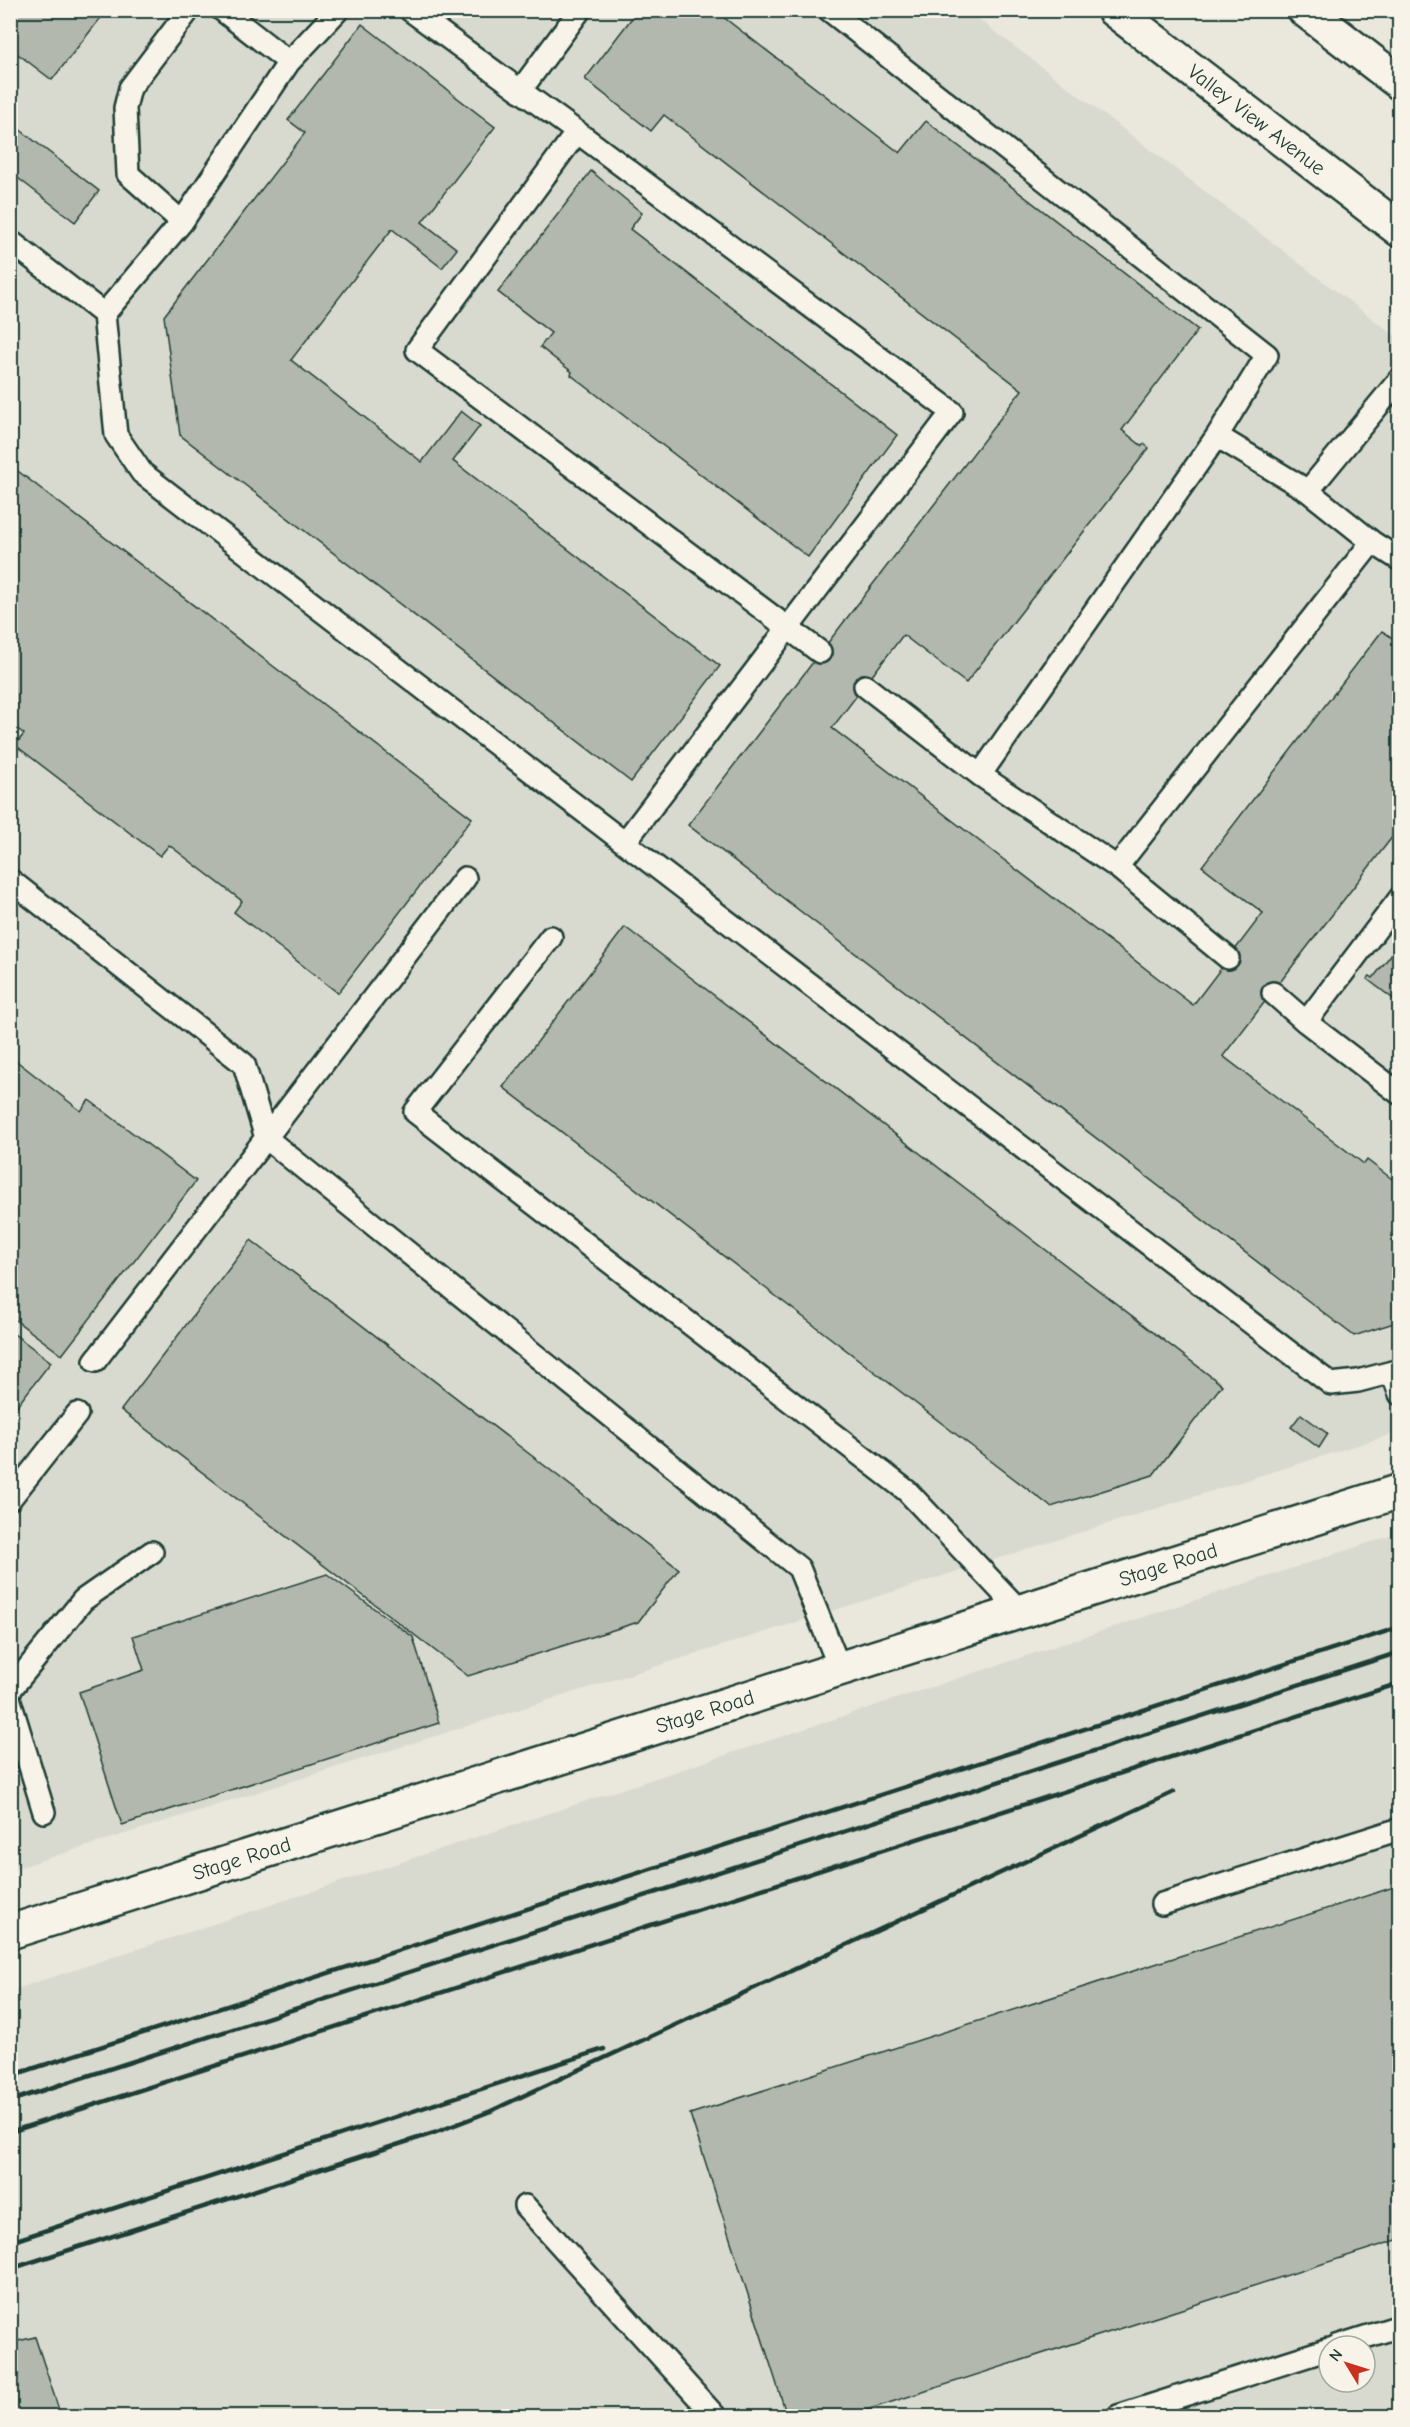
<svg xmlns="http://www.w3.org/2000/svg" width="1410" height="2427" font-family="'Comic Neue',sans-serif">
  <rect width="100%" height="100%" fill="#eae8dd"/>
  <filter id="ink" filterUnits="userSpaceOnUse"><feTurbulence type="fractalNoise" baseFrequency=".0167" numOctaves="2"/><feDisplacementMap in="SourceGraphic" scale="12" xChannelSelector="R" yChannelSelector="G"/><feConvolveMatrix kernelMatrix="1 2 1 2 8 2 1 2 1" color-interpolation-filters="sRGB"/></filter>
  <g filter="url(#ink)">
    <path fill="#d9dacf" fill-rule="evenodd" d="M10,11H968L1399,339V1432L11,1870Z
      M1399,1533V2416H11L10,1991ZM1329,2346H1365V2382H1329Z"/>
    <path fill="#b2b8ae" stroke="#1f3d34" stroke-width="1.5" d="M10,10H105L106,11L52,80L10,48Z
      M638,10H714L900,153L926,121L1198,330L1122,430L1142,446L1144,444L1149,448L966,683L903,635L832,728L1193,1005L1263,913L1202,866L1382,631L1400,643V827L1223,1056L1364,1164L1367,1160L1400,1185V1321L1354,1336L688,825L1022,390L664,115L651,131L585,79Z
      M362,24L495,127L422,222L457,249L442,268L392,229L291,360L422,462L461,411L480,426L453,461L720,666L631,782L180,435L164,316L305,133L288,120Z
      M10,122L99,191L75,222L10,172Z
      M591,171L642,213L630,229L897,435L808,557L571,375L572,372L540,347L551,333L498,292Z
      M10,465L472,818L338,993L234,912L242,901L169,845L160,856L15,745L24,734L10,723Z
      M625,927L1222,1385L1153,1475L1051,1507L503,1087Z
      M1400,943V1004L1367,979L1370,976L1373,978Z
      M10,1056L81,1111L89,1100L196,1181L62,1355L10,1316Z
      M251,1240L679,1569L638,1622L468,1676L121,1410Z
      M10,1331L51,1362L10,1415Z
      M1301,1414L1328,1434L1319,1448L1291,1427Z
      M327,1574L413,1637L439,1723L122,1825L79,1692L144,1670L133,1636Z
      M1400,1885V2239L848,2416H787L690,2114Z
      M35,2337L61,2416H10V2343Z"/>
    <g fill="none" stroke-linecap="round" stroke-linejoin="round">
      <g stroke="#1f3d34" stroke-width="26">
        <path id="lane" d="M222,10L289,62L182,222L104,314L116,435L142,473L1331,1384L1358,1381L1400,1370
          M410,10L577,132L952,412L625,842
          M829,10L1267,355L1217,436L1308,491L1400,379
          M289,62L338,10
          M520,91L580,10
          M577,132L417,350L820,652
          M182,222L128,174L125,108L130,88L189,10
          M10,241L104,314
          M1217,436L980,775L1117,867L1372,542
          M1308,491L1372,542L1397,558L1400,556
          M865,686L980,775
          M1117,867L1228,958
          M465,878L266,1138L799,1568L840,1669
          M10,880L244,1064L266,1138L95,1361
          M1400,898L1306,1022L1400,1094
          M551,937L415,1112L907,1491L1020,1611
          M1273,993L1306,1022
          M1392,1372L1400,1394
          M10,1499L77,1414
          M10,1690L83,1600L152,1552
          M10,1701L44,1812
          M1162,1904L1400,1829
          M525,2206L715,2416
          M1337,2346L1400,2326
          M1118,2416L1329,2349"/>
      </g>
      <g stroke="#1f3d34" stroke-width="38">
        <path id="street" d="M1305,10L1400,83"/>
      </g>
      <g stroke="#1f3d34" stroke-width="38">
        <g id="secondary">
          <path id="s1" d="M1114,10L1400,230"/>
          <path id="s2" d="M10,1932L1400,1491"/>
        </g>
      </g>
      <use href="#lane" stroke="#f7f3e8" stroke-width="21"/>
      <use href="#street" stroke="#f7f3e8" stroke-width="33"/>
      <use href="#secondary" stroke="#f7f3e8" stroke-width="33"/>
      <path stroke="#1f3d34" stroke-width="4.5" d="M10,2076L1400,1627
        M10,2101L1400,1652
        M10,2132L1400,1683
        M10,2242L604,2049
        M10,2269L434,2133L491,2111L1174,1792"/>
    </g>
  </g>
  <g text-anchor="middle" stroke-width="6" stroke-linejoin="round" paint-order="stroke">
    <g font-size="21" fill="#1f3d34" stroke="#f7f3e8">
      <text dy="7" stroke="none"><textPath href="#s1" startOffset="180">Valley View Avenue</textPath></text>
      <text dy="7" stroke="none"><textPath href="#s2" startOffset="1215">Stage Road</textPath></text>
      <text dy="7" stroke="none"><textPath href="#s2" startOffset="729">Stage Road</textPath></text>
      <text dy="7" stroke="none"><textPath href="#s2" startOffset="243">Stage Road</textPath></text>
    </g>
  </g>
  <rect width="1410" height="2427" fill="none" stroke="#f7f3e8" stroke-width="36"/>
  <rect x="18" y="18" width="1374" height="2391" fill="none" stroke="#1f3d34" stroke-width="2" filter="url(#ink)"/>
  <g transform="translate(1347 2364) rotate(308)"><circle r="28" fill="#f7f3e8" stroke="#a1aaa0" stroke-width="1.5"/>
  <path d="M0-4.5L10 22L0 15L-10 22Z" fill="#c8321e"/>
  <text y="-9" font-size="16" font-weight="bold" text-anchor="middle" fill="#1f3d34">N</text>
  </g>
</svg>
